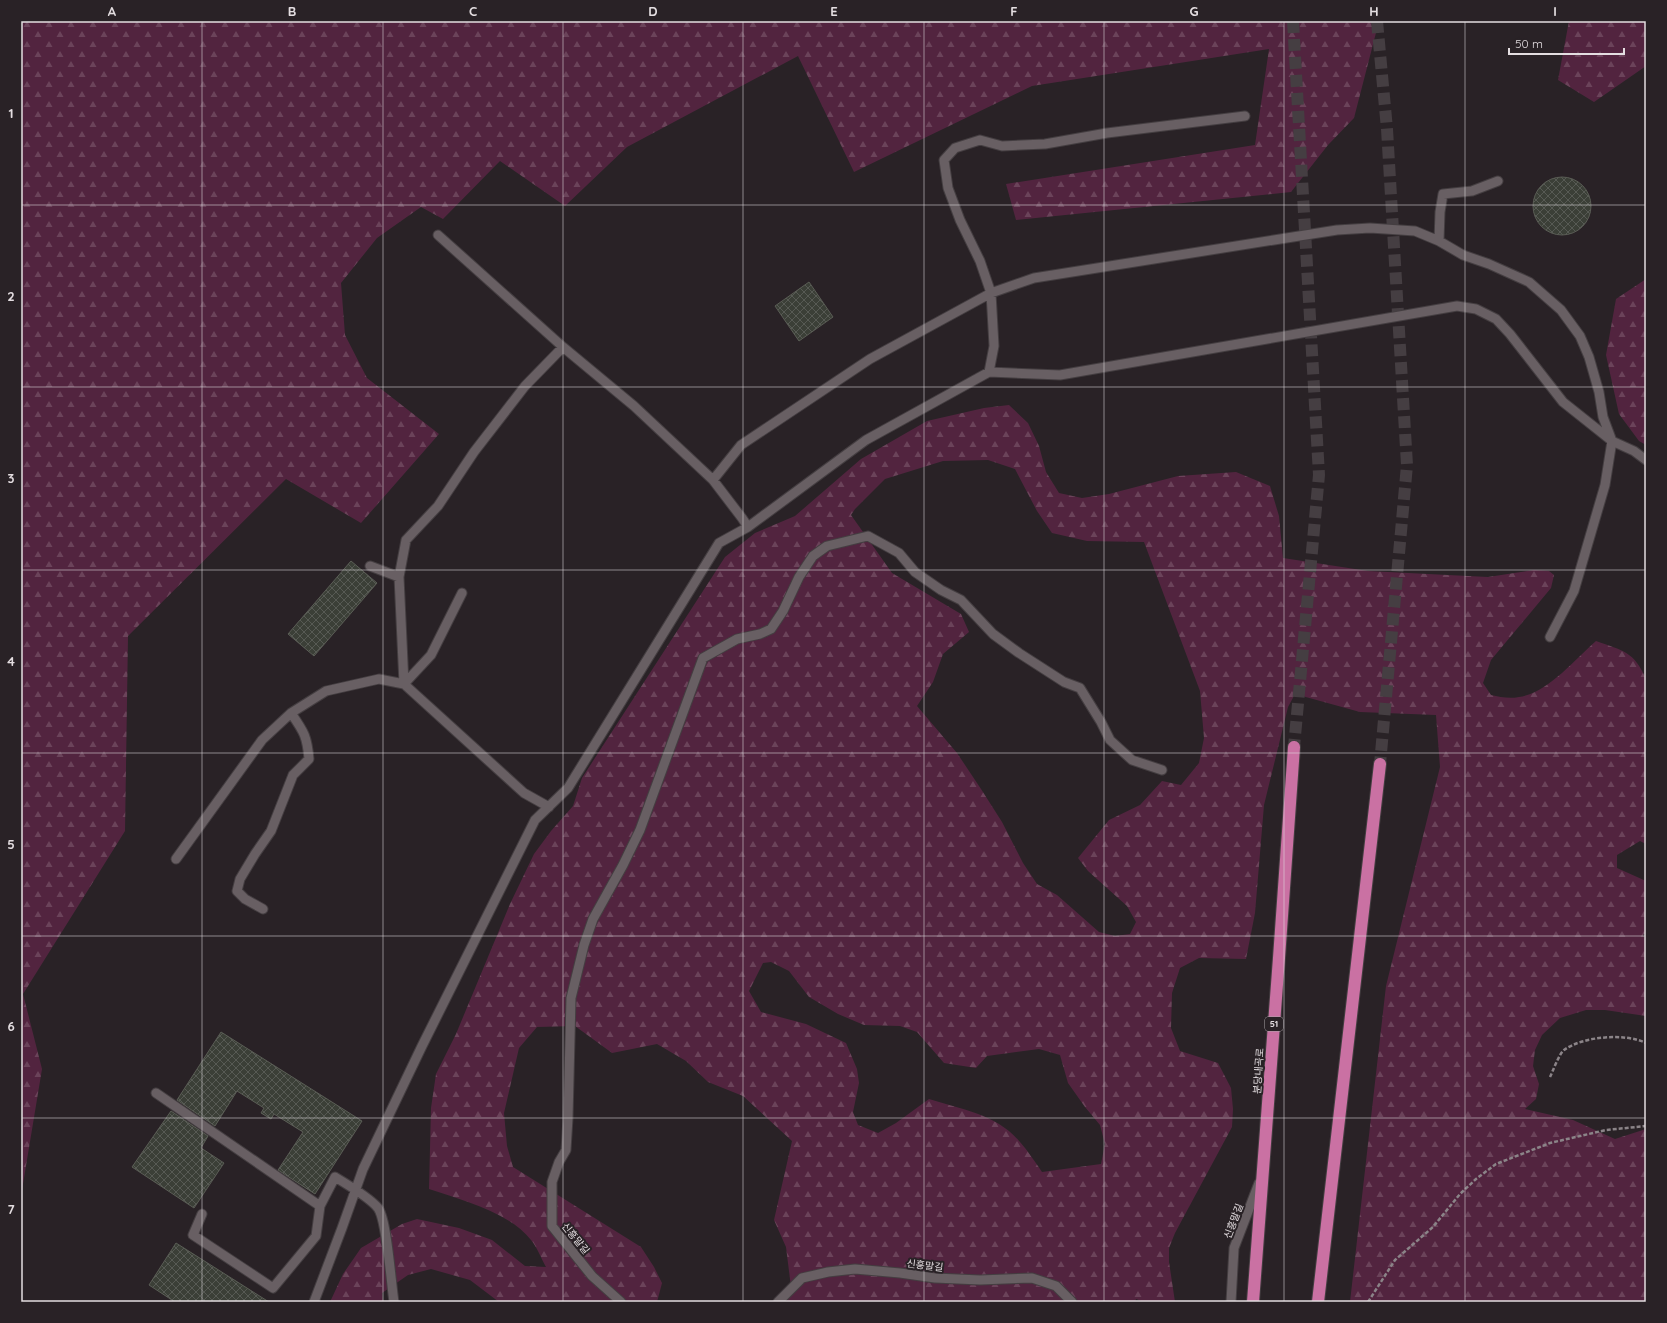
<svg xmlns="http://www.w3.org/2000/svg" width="1667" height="1323" font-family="Quicksand,'Noto Sans KR',sans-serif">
  <defs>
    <pattern id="forest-firs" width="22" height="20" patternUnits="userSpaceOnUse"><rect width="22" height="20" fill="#52243f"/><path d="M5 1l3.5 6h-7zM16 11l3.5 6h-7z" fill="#6b435a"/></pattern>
    <pattern id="building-cross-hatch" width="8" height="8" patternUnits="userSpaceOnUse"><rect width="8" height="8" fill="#3b3f37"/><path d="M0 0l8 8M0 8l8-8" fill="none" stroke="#575a54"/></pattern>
  </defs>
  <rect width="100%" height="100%" fill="#292226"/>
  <path fill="url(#forest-firs)" fill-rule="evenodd" d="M21,21H1379L1354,118L1328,145L1291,192L1016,220L1006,184L1255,145L1269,49L1032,86L854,172L798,56L627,147L565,206L500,161L443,219L421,207L377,238L341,283L345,335L367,378L439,434L361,523L286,479L128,636L125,831L23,994L42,1069L21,1196Z
    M1569,21H1646V66L1594,102L1558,80Z
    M1646,279V445L1639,441L1619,414L1606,355L1616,299Z
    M1009,405L1028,423L1039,446L1046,472L1059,493L1082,498L1109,494L1178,476L1236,472L1270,486L1279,516L1283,558L1368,571L1488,577L1534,570L1549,571L1554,575L1551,588L1491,660L1483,683L1491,695C1500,697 1509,699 1519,697C1548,693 1574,660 1596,641C1623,651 1634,651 1646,679V844L1640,841L1617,855V868L1646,881V933L1643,935L1646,941V1016L1605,1010H1586L1560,1018L1542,1035L1535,1050L1533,1066L1539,1084L1536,1099L1525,1109L1573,1120L1615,1139L1646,1129V1302H1350L1386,986L1440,767L1436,715L1360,712L1295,694L1288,707L1264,805L1255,913L1246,959L1199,958L1180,968L1172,993L1171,1028L1180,1051L1218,1063L1231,1088L1233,1109L1232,1127L1175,1233L1169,1248V1262L1175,1302H1144L1136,1299L1135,1302H774L791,1287L786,1247L774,1220L792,1141L743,1096L708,1082L686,1061L657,1044L612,1053L575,1026L537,1027L519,1048L504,1113L507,1146L513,1167L641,1247L654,1267L662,1283L657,1302H499L470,1280L431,1269L408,1275L382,1293L383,1302H330L343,1274L361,1248L402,1224L417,1219L459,1228L492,1240L525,1266L546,1267C541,1258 537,1247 531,1240C509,1212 461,1200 429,1189L431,1108L436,1074L456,1034L510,904L534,854L551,831L573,806L582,778L725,557L755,533L795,516L861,459L927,421L984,408ZM988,460L1015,469L1037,511L1052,533L1087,541L1144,542L1200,691L1204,738L1199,763L1181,785L1162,781L1140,805L1109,820L1078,858L1088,871L1127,906L1136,922L1130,934L1115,936L1099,932L1057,895L1037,884L1023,863L1002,822L981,789L957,753L917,706L933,682L943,654L969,632L961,614L892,573L851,515L855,509L885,479L943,461ZM771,962L789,971L809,997L838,1014L864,1025L900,1026L917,1032L944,1063L976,1068L987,1056L1039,1049L1060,1055L1068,1083L1085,1107L1100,1125L1105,1144L1101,1164L1042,1172C1035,1162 1028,1151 1020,1142C998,1115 961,1109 929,1099L896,1123L878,1133L858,1125L853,1112L859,1083L857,1069L846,1043L806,1024L761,1012L749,991L763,963Z"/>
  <path fill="url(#building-cross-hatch)" stroke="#5a5d55" d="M1533 206a29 29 0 1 1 58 0a29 29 0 1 1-58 0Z
    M809,282L833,317L799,341L775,306Z
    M351,561L377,583L314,656L288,634Z
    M221,1032L362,1121L315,1194L278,1170L303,1132L274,1114L271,1119L261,1113L264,1108L237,1091L215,1126L177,1100Z
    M171,1111L208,1136L201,1148L224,1163L194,1208L132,1167Z
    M176,1243L269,1302H175L149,1285Z"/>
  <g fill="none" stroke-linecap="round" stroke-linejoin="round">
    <path stroke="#453e42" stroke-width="12" stroke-dasharray="12 6" stroke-linecap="butt" d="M1293,21L1319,475L1294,747
      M1377,21L1387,129L1407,465L1380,764"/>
    <g stroke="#443e41" stroke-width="11">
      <path id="lane" d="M438,235L563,347
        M1439,241L1440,212L1443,194L1472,191L1498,181
        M989,372L1060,375L1457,306L1476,309L1496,319L1510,334L1563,402L1612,441L1605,485L1574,591L1550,637
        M748,527L742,518L713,480L741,445L870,359L991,293L980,261L960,220L948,188L944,160L955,148L980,140L1002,146L1045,144L1107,133L1245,116
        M370,566L399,577
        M549,807L524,793L404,684L399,577L406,540L438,506L474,452L525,386L563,347L634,406L713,480
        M176,859L262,740L291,713L326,691L379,679L404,684L431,655L462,593
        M263,909L245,899L237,891L240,879L255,854L271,831L293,775L309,759C307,736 304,732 291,713
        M156,1093L320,1206L335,1177C345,1183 371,1199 378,1208C387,1220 391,1283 394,1302
        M202,1214L193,1235L273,1288L316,1236L320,1206
        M314,1302L342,1228L363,1169L422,1046L535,820L568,788L719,543L748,527L866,440L989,372L994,346L991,293L1034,278L1337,230L1370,228L1415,231L1439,241L1463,255L1489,264L1529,282L1561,310L1580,336L1589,357L1599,392L1603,417L1612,441L1634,451L1646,460
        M621,1302L592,1276L552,1226V1182L559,1162L566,1150L568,1118L571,998L584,945L593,919L623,865L640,830L703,658L737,639L760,634L771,629L783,611L799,577L813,556L827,546L868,536L899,553L915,572L941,590L961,600L993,634L1019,653L1064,682L1080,688L1101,722L1110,740L1132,760L1162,770
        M778,1302L802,1278L828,1272L855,1269L900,1273L935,1278L980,1280L1032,1278L1056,1286L1072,1302
        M1231,1302L1234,1248L1259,1183"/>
    </g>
    <g stroke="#443e41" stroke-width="14">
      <path id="highway" d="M1253,1302L1279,958L1294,747
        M1318,1302L1380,764"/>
    </g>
    <path stroke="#8b8488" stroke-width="2.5" stroke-dasharray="4 2" stroke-linecap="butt" d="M1550,1077C1553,1071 1559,1054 1564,1050C1583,1036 1626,1033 1646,1043
      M1368,1302L1395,1260L1433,1227L1460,1194L1476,1179L1496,1164L1550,1143L1606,1130L1646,1126"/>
    <use href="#lane" stroke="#685f63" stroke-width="9"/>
    <use href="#highway" stroke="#ca71a3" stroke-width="12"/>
  </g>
  <path fill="none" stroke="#e4dee1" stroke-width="1" stroke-opacity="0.55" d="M202,21V1302M383,21V1302M563,21V1302M743,21V1302M924,21V1302M1104,21V1302M1284,21V1302M1465,21V1302M21,205H1646M21,387H1646M21,570H1646M21,753H1646M21,936H1646M21,1118H1646"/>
  <g text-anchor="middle" stroke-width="4" stroke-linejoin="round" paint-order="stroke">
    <rect fill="#292226" stroke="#aca6a9" stroke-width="1" x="1265" y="1017" width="18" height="14" rx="3"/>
    <g font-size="9" font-weight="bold" fill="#e4dee1">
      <text x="1274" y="1027">51</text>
    </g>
    <g font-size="10" fill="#e4dee1" stroke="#292226">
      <text transform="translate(1258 1071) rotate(-86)" y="4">분당내곡로</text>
      <text transform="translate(1233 1221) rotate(-69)" y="4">신흥말길</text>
      <text transform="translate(576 1238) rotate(51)" y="4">신흥말길</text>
      <text transform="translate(925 1265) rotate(7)" y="4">신흥말길</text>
    </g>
  </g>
  <rect width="1667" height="1323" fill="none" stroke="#292226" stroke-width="44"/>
  <path d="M1509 48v6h115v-6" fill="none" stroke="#e4dee1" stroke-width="2"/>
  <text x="1515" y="48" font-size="12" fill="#e4dee1" stroke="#292226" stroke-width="3" paint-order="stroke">50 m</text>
  <rect x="22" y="22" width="1623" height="1279" fill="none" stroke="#e4dee1" stroke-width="1.5"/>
  <g font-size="13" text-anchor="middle" font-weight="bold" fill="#e4dee1">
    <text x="112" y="16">A</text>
    <text x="292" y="16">B</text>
    <text x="473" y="16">C</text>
    <text x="653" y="16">D</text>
    <text x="834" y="16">E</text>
    <text x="1014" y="16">F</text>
    <text x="1194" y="16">G</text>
    <text x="1374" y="16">H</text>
    <text x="1555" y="16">I</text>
    <text x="11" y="118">1</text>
    <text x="11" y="301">2</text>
    <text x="11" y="483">3</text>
    <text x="11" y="666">4</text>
    <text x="11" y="849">5</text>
    <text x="11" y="1031">6</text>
    <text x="11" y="1214">7</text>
  </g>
</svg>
